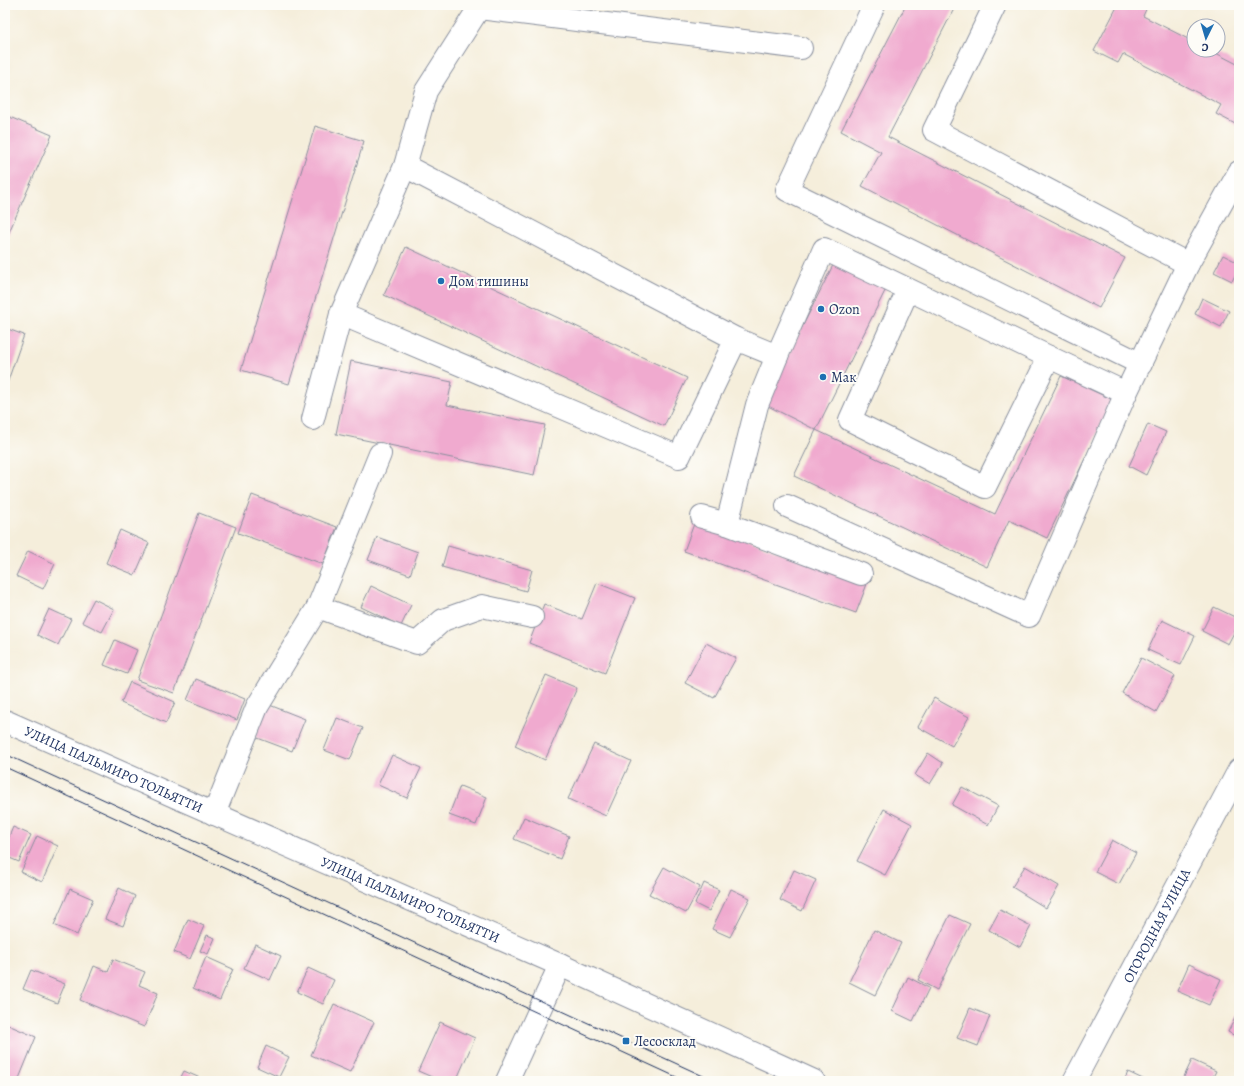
<svg xmlns="http://www.w3.org/2000/svg" width="1244" height="1086" font-family="Alegreya,serif">
  <rect width="100%" height="100%" fill="#fdfcf7"/>
  <filter id="ink" filterUnits="userSpaceOnUse"><feTurbulence type="fractalNoise" baseFrequency=".025" numOctaves="2"/><feDisplacementMap in="SourceGraphic" scale="8" xChannelSelector="R" yChannelSelector="G"/><feConvolveMatrix kernelMatrix="1 2 1 2 8 2 1 2 1" color-interpolation-filters="sRGB"/></filter>
  <filter id="wash" filterUnits="userSpaceOnUse"><feTurbulence type="fractalNoise" baseFrequency=".012" numOctaves="4" result="noise"/><feDisplacementMap in="SourceGraphic" scale="16" xChannelSelector="R" yChannelSelector="G"/><feGaussianBlur stdDeviation="0.9" result="paint"/><feColorMatrix in="noise" values="0 0 0 0 0 0 0 0 0 0 0 0 0 0 0 0 0 1.4 0 .05"/><feComposite in="paint" operator="in"/></filter>
  <g filter="url(#wash)">
    <rect width="100%" height="100%" fill="#f5eedb"/>
    <g id="blocks">
      <path fill="#f0aacf" d="M906,5H956L888,137L1125,258L1099,308L862,186L881,152L841,131Z
        M1118,5H1148L1143,16L1194,42V50H1210L1239,65V126L1216,114L1221,105L1123,54L1118,63L1094,51Z
        M5,115L52,135L5,241Z
        M315,126L364,141L289,384L241,370Z
        M406,247L687,378L664,426L384,295Z
        M1223,255L1239,263V268L1232,281L1214,272Z
        M835,261L887,287L816,430L764,404Z
        M1202,298L1229,311L1221,327L1195,314Z
        M5,328L24,335L5,389Z
        M351,361L452,382L447,405L545,425L534,475L336,434Z
        M1061,376L1113,400L1047,538L1009,520L987,567L794,476L816,430L995,514Z
        M1148,424L1166,432L1146,475L1129,466Z
        M252,495L337,527L323,564L238,533Z
        M199,513L236,527L174,693L137,680Z
        M695,521L867,584L856,613L684,551Z
        M120,530L149,543L135,575L106,563Z
        M377,537L418,552L410,575L368,560Z
        M448,546L532,570L526,591L442,567Z
        M28,551L55,564L43,589L16,576Z
        M597,583L635,598L605,673L529,643L544,604L582,619Z
        M371,586L411,605L401,626L361,607Z
        M94,599L114,609L102,632L82,622Z
        M1214,607L1239,619V623L1228,644L1202,631Z
        M49,609L71,619L58,645L37,635Z
        M1162,620L1195,636L1181,665L1148,650Z
        M115,640L137,650L127,674L104,665Z
        M706,643L736,658L714,698L685,683Z
        M1141,658L1175,676L1156,712L1122,693Z
        M546,675L577,688L545,760L515,746Z
        M196,679L245,699L237,720L187,700Z
        M130,682L175,702L166,723L121,703Z
        M934,698L969,717L952,746L918,727Z
        M267,704L305,719L292,751L255,737Z
        M337,718L363,728L350,760L324,750Z
        M594,744L631,761L606,816L568,799Z
        M928,753L943,763L930,784L915,775Z
        M392,755L421,768L407,798L378,785Z
        M460,786L487,797L476,825L449,815Z
        M962,787L998,806L988,825L952,805Z
        M884,809L912,824L885,875L857,861Z
        M524,817L569,836L560,859L514,839Z
        M13,827L31,835L19,862L5,856V846Z
        M37,836L58,846L42,882L21,872Z
        M1112,840L1136,853L1119,884L1095,872Z
        M1025,866L1059,886L1046,908L1012,887Z
        M664,867L700,887L686,913L649,894Z
        M794,870L816,880L802,911L780,900Z
        M704,883L719,890L709,911L695,904Z
        M119,888L135,896L123,926L105,919Z
        M70,889L93,899L77,935L54,925Z
        M731,889L750,898L730,937L712,929Z
        M1000,910L1031,926L1020,947L989,930Z
        M950,915L970,924L937,990L918,980Z
        M188,919L204,926L190,959L174,952Z
        M874,930L901,943L875,995L849,982Z
        M207,935L215,938L208,954L200,951Z
        M255,944L281,956L270,980L244,968Z
        M206,957L233,969L220,1000L193,988Z
        M113,959L145,972L139,985L158,993L144,1027L80,1000L94,966L108,972Z
        M1189,964L1221,979L1209,1005L1177,991Z
        M308,968L334,980L323,1004L297,992Z
        M31,970L65,984L57,1003L23,989Z
        M908,977L929,988L913,1021L892,1011Z
        M334,1004L374,1022L350,1072L311,1055Z
        M970,1008L990,1016L978,1046L957,1038Z
        M1239,1010V1038L1228,1032Z
        M440,1022L475,1038L456,1081H441L418,1071Z
        M6,1024L36,1037L18,1081H5Z
        M266,1046L289,1057L279,1077L257,1067Z
        M1192,1060L1216,1071L1211,1081H1182Z
        M184,1071L207,1081H179Z
        M1128,1072L1147,1081H1124Z"/>
    </g>
  </g>
  <g filter="url(#ink)">
    <use href="#blocks" fill-opacity="0" stroke="#888e9c" stroke-width="1"/>
    <g fill="none" stroke-linecap="round" stroke-linejoin="round">
      <g stroke="#888e9c" stroke-width="24">
        <g id="minor">
          <path d="M874,5L787,190L1141,364"/>
          <path d="M995,5L934,130L1188,264"/>
          <path d="M479,8L801,48"/>
          <path d="M405,166L736,339L777,356L824,249L1049,357L985,487L850,420L908,290"/>
          <path d="M341,314L679,457L736,339"/>
          <path d="M777,356L757,405L727,524L861,574"/>
          <path d="M1049,357L1126,393"/>
          <path d="M313,419L341,314L405,166L426,91L479,8"/>
          <path d="M787,506L1029,616L1126,393L1188,264L1239,172"/>
          <path d="M702,517L727,524"/>
          <path d="M318,607L417,643L443,620L482,606L532,617"/>
          <path id="s1" d="M5,721L176,797L560,965L814,1081"/>
          <path d="M214,814L257,707L318,607L380,454"/>
          <path d="M507,1081L560,965"/>
          <path id="s2" d="M1074,1081L1239,770"/>
        </g>
      </g>
      <use href="#minor" stroke="#fff" stroke-width="22"/>
      <path stroke="#1b2f5e" stroke-width="1" d="M5,754L714,1081
        M5,767L685,1081"/>
    </g>
  </g>
  <g fill="#1f6fb2" stroke="#fdfcf7" stroke-width="1.5">
    <circle cx="441" cy="281" r="4"/>
    <circle cx="821" cy="309" r="4"/>
    <circle cx="823" cy="377" r="4"/>
    <rect x="622" y="1037" width="8" height="8" rx="2"/>
  </g>
  <g text-anchor="middle" stroke-width="4" stroke-linejoin="round" paint-order="stroke">
    <g font-size="14" fill="#1b2f5e" stroke="#fdfcf7" text-anchor="start">
      <text x="449" y="286">Дом тишины</text>
      <text x="829" y="314">Ozon</text>
      <text x="831" y="382">Мак</text>
      <text x="634" y="1046">Лесосклад</text>
    </g>
    <g font-size="14" fill="#1b2f5e" stroke="#fdfcf7">
      <text dy="5" stroke="none"><textPath href="#s1" startOffset="119">УЛИЦА ПАЛЬМИРО ТОЛЬЯТТИ</textPath></text>
      <text dy="5" stroke="none"><textPath href="#s1" startOffset="443">УЛИЦА ПАЛЬМИРО ТОЛЬЯТТИ</textPath></text>
      <text dy="5" stroke="none"><textPath href="#s2" startOffset="176">ОГОРОДНАЯ УЛИЦА</textPath></text>
    </g>
  </g>
  <rect width="1244" height="1086" fill="none" stroke="#fdfcf7" stroke-width="20"/>
  <g transform="translate(1206 38) rotate(185)"><circle r="19" fill="#fdfcf7" stroke="#a3aaba"/>
  <path d="M0-3L7 15L0 10L-7 15Z" fill="#1f6fb2"/>
  <text y="-6" font-size="11" font-weight="bold" text-anchor="middle" fill="#1b2f5e">С</text>
  </g>
</svg>
